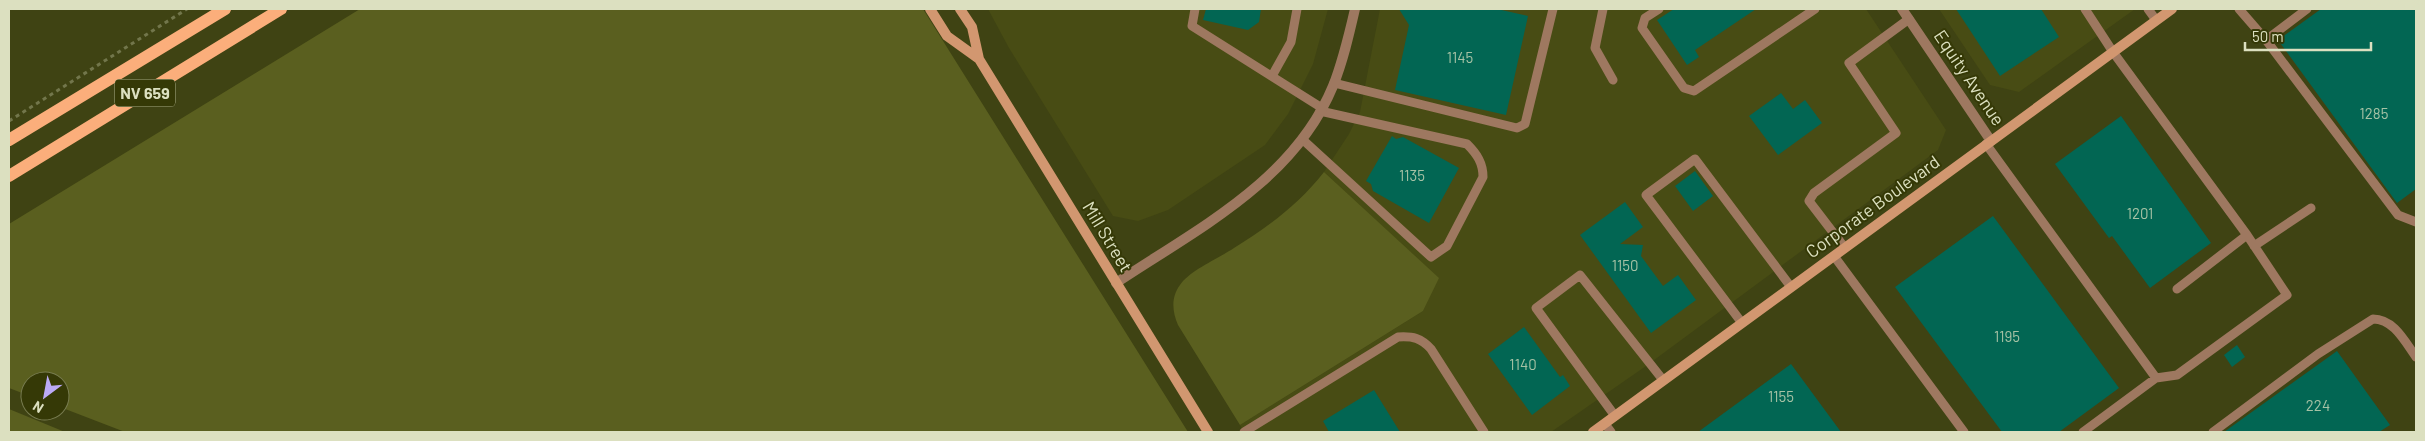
<svg xmlns="http://www.w3.org/2000/svg" width="2425" height="441" font-family="Barlow,sans-serif">
  <rect width="100%" height="100%" fill="#3f4313"/>
  <path fill="#484c14" d="M988,9H1328L1313,64L1288,114L1265,145L1168,210L1138,221L1113,216L1009,48Z
    M1380,9H1866L1946,130L1938,150L1646,366L1551,432H1244L1240,425L1423,311L1438,278L1324,172L1349,134L1360,112Z
    M1939,9H2135L2019,92L1990,85Z"/>
  <path fill="#5a5f1f" d="M360,9H923L1188,432H125L60,407V381H30V396L9,388V224Z
    M1324,172L1439,278L1423,311L1240,425L1178,325C1172,311 1171,297 1180,285C1189,271 1219,258 1234,248C1268,227 1299,204 1324,172Z
    M9,409L65,432H9Z"/>
  <path fill="#026653" d="M1206,9H1261L1259,22L1248,30L1203,20Z
    M1399,9H1497L1528,16L1506,115L1395,90L1409,25Z
    M1674,9H1756L1695,50L1699,57L1687,65L1657,20Z
    M1956,9H2041L2059,37L2000,76Z
    M2321,9H2416V189L2397,203L2278,40Z
    M1781,93L1793,109L1805,100L1822,123L1778,155L1749,116Z
    M2121,116L2211,243L2150,288L2112,236L2109,238L2055,164Z
    M1392,136L1396,139L1403,137L1459,168L1429,223L1373,191L1371,184L1366,181Z
    M1695,171L1713,196L1693,211L1675,186Z
    M1625,202L1643,227L1620,244L1643,245L1641,256L1663,286L1678,275L1696,300L1651,333L1580,235Z
    M1993,216L2119,388L2059,432H2002L1895,287Z
    M1524,327L1560,377L1563,375L1570,386L1532,415L1488,354Z
    M2237,345L2245,357L2232,367L2224,355Z
    M2337,351L2390,425L2379,432H2224Z
    M1791,364L1841,432H1698Z
    M1374,390L1400,432H1329L1323,421Z"/>
  <g fill="none" stroke-linecap="round" stroke-linejoin="round">
    <path stroke="#72764b" stroke-width="3" stroke-dasharray="4 4" stroke-linecap="butt" d="M9,121L187,9"/>
    <path stroke="#9e7860" stroke-width="9" d="M1195,9L1192,26L1322,108
      M1603,9L1595,48L1613,80
      M1659,9L1645,18L1642,28L1684,88L1694,91L1815,9
      M2085,9L2113,52L2247,235L2177,289
      M2148,9L2156,20
      M2239,9L2266,40L2398,215L2416,222
      M2266,40L2307,9
      M1272,76L1291,42L1297,9
      M1334,83L1517,128L1525,124L1553,9
      M1302,139L1431,257L1447,246L1483,177C1483,163 1477,154 1467,144L1320,111
      M1986,144L2156,378L2083,432
      M2254,246L2311,208
      M1845,248L1809,201L1814,193L1896,133L1849,63L1909,19
      M1834,256L1964,432
      M1742,323L1646,195L1695,159L1791,287
      M2156,378L2177,375L2287,295L2247,235
      M1615,416L1536,308L1580,275L1663,380
      M1605,424L1611,432
      M1244,432L1398,337C1413,336 1421,338 1431,349L1484,432
      M2213,432L2318,354L2373,319C2394,319 2405,342 2416,357"/>
    <path stroke="#9e7860" stroke-width="10" d="M1902,9L1991,141
      M1116,283C1197,229 1294,181 1333,86C1343,61 1349,35 1355,9"/>
    <path stroke="#d29770" stroke-width="10" d="M930,9L947,36L979,59
      M960,9L972,27L979,59L1208,432
      M1593,432L2172,9"/>
    <path stroke="#fbae7b" stroke-width="12" d="M9,140L225,9
      M9,176L281,9"/>
  </g>
  <g text-anchor="middle" stroke-width="4" stroke-linejoin="round" paint-order="stroke">
    <g font-size="15" fill="#a6c2a5">
      <text x="1460" y="63">1145</text>
      <text x="2374" y="119">1285</text>
      <text x="1412" y="181">1135</text>
      <text x="2140" y="219">1201</text>
      <text x="1625" y="271">1150</text>
      <text x="2007" y="342">1195</text>
      <text x="1523" y="370">1140</text>
      <text x="1781" y="402">1155</text>
      <text x="2318" y="411">224</text>
    </g>
    <rect fill="#353906" stroke="#aaae88" stroke-width="1" x="115" y="79.5" width="60" height="27" rx="4"/>
    <g font-size="16" font-weight="bold" fill="#dce0c0">
      <text x="145" y="99">NV 659</text>
    </g>
    <g font-size="18" fill="#dce0c0" stroke="#353906">
      <text transform="translate(1969 78) rotate(56)" y="6">Equity Avenue</text>
      <text transform="translate(1873 207) rotate(-36)" y="6">Corporate Boulevard</text>
      <text transform="translate(1107 237) rotate(59)" y="6">Mill Street</text>
    </g>
  </g>
  <rect width="2425" height="441" fill="none" stroke="#dce0c0" stroke-width="20"/>
  <g transform="translate(45 396) rotate(212)"><circle r="24" fill="#353906" stroke="#787c50"/>
  <path d="M0-4L9 19L0 12L-9 19Z" fill="#bbaaf6"/>
  <text y="-8" font-size="14" font-weight="bold" text-anchor="middle" fill="#dce0c0">N</text>
  </g>
  <path d="M2245 42v8h126v-8" fill="none" stroke="#dce0c0" stroke-width="2.5"/>
  <text x="2252" y="42" font-size="15" fill="#dce0c0" stroke="#353906" stroke-width="4" paint-order="stroke">50 m</text>
</svg>
